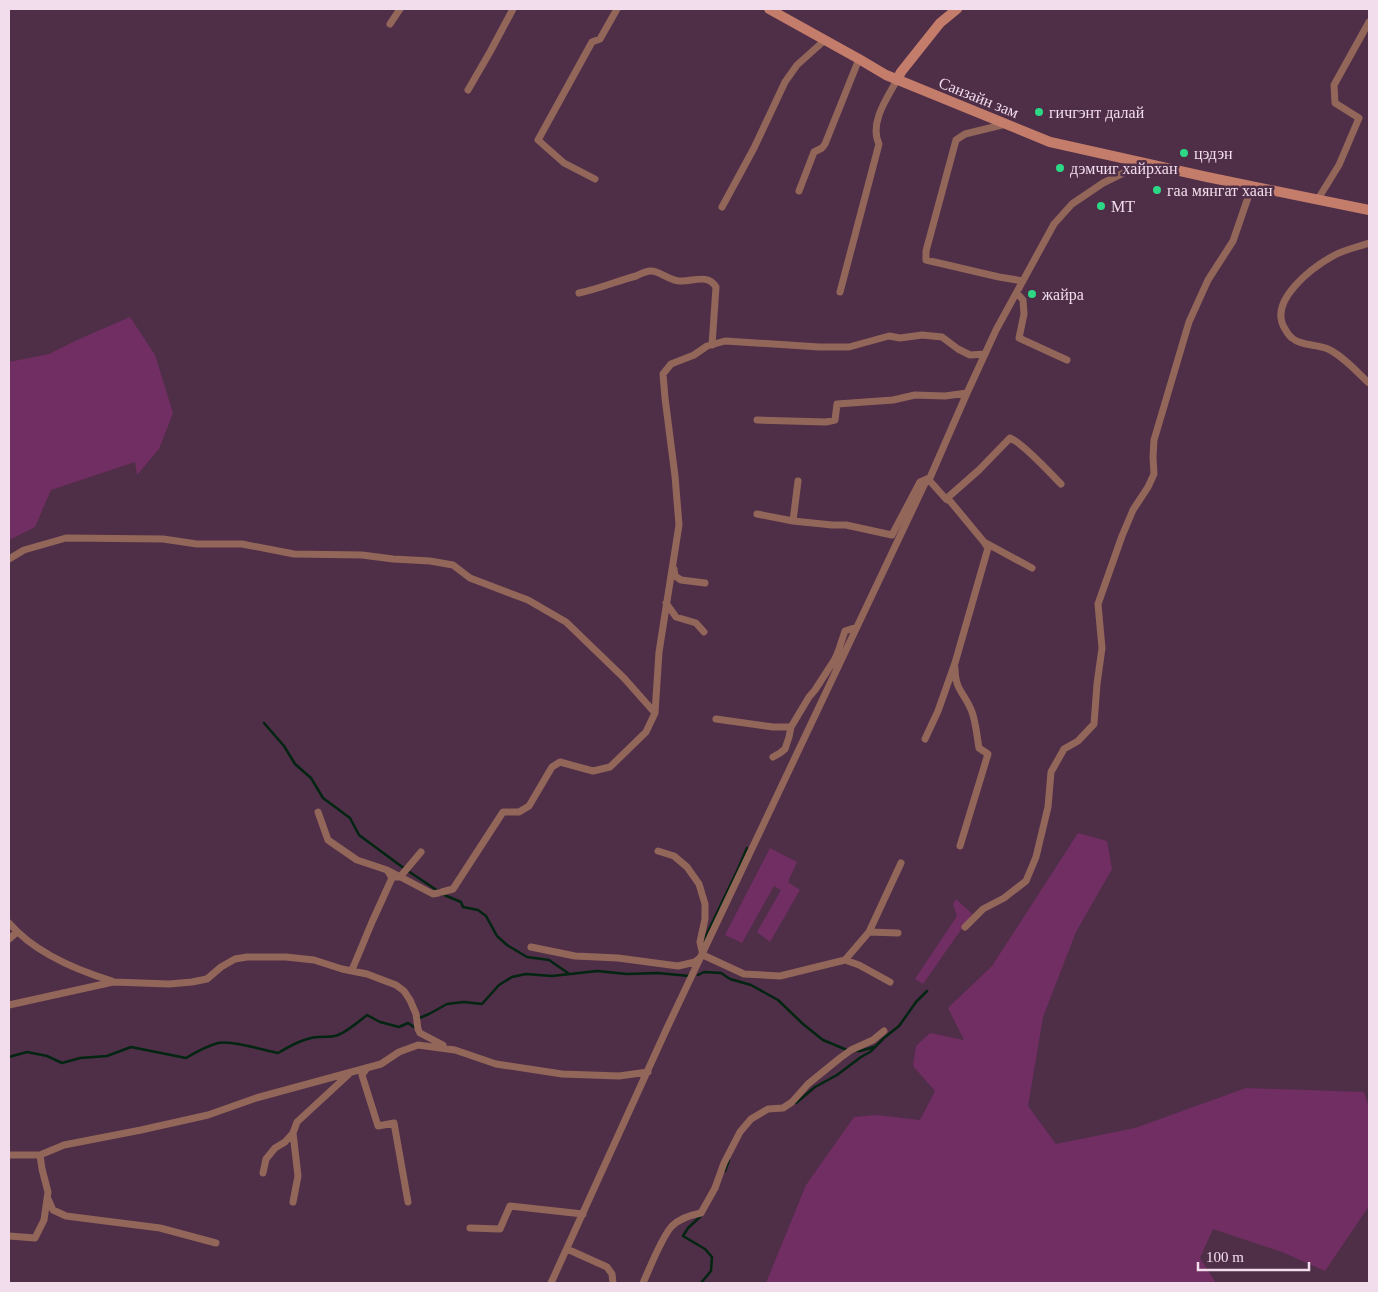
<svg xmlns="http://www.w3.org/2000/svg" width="1378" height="1292" font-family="'Times New Roman',serif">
  <rect width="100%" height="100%" fill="#4f2e48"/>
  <path fill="#702e63" d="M130,317L155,355L173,413L159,449L137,475L135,462L51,490L35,527L9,540V362L49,354L77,340Z
    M1078,833L1107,841L1112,869L1076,932L1043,1017L1028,1106L1056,1144L1135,1128L1246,1088L1364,1092L1369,1107V1206L1325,1271L1282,1252L1213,1229L1200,1258L1216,1283H766L806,1185L854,1117L876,1115L920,1120L935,1091L913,1066L916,1046L930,1033L964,1040L948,1008L992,966Z
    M770,848L797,862L788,882L800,890L770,942L757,932L781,890L774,886L742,943L725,935Z
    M956,899L972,914L923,984L915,979L957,916L953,904Z"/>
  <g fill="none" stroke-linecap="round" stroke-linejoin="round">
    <path stroke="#022512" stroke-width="2.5" d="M264,723L284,746L295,764L311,778L323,798L350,818L359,835L405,869
      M408,871L438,891
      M442,894L461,902L463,907L478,910L486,916L497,936L507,945L527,957L549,960L568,973
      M702,944L738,869L747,848
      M698,975L704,972L721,973L730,979L751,985L778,1000L803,1024L823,1040L847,1050
      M417,1019L429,1014L447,1004L464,1002L482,1004L499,985L512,977L526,974L552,976L597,971L627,974L658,973L689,976V975
      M884,1038L899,1026L916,1002L927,991
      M855,1051H860L874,1047
      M9,1057L27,1052L47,1056L62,1063L80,1058L107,1056L131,1047L186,1058C196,1052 207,1046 218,1043C231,1040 263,1050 278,1053C290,1046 304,1038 318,1037C325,1036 331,1038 338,1035C348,1031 358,1022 367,1015L380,1022L399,1027L408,1023L417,1029
      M796,1103L815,1087L837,1075L861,1057L870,1052L883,1039
      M725,1171L729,1160
      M701,1216L688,1228L683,1236L705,1249L712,1257L711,1271L701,1283"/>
    <path stroke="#93665a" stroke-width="7" d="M390,24L400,9
      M468,90L490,52L513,9
      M1006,124L965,134L956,140L926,251V260L999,277L1023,281
      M595,179L564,163L538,140L592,42L600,39L617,9
      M799,191L814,152L822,148L825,144L859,59
      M1318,199L1339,165L1359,118L1335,103L1334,85L1369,22
      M722,207L754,148L785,82L797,65L825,40
      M1369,243C1358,247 1343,250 1333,256C1313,267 1267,301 1285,329C1287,332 1289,336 1292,338C1301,346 1317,344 1328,349C1343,356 1357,372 1369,383
      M840,292L879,144C869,123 887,98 897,80
      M579,293C599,289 617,281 636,276C640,274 646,271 651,271C660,271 670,281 680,281C692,282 708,273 716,287L712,345
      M1017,293L1023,300L1024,314L1019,338L1067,360
      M757,420L826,422L835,420L837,404L893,400L915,395L945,396L967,393
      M946,499L979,470L1010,438C1023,443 1050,473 1061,484
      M757,514L793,521L832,525H846L892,535L920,482L927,479
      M793,521L798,481
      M984,542L1032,568
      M9,559L24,550L66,538L163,539L197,544H242L294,554L362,555L393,559L430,561L453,565L470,578L528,600L566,622L624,678L655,713
      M674,569L675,576L681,580L705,583
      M666,603L676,617L696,623L704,632
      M955,668C955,691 965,693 972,712C976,723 977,737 979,748L988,754L960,846
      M716,719L773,727H791
      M925,739L938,711L955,663L988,548L984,542L950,501L946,499L929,480
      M773,757L780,753L785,749L789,737L791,727L809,697L815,690L835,659L838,652L845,631L857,627
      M318,812L328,840L357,860L387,870L392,878L372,922L352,970
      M658,851L674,856L687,867L699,884L705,904V919L700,942L703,955L744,974L780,976L845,960L859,965L890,982
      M389,871L433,894L438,893
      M396,877H400L421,852
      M442,892L453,889L503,812H519L529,806L552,767L560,762L593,771L610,767L646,732L655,713L659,652L679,525L675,476L665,398L663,374L671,364L694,355L707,346L725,341L819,347H849L889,336L900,338L922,335L942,337L958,349L970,355L985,354
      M9,923C34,952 76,970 112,981
      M965,927L983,909L1004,898L1026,881L1036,857L1048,807L1051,772L1064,749L1078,741L1094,724L1097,684L1102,648L1098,604L1122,536L1133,510L1148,487L1154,474L1153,457L1154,440L1189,322L1208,280L1233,241L1252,186
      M869,932L898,933
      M9,939L17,932
      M531,947L575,956L618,958L678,966L695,962L701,957
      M845,960L869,932L901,863
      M9,1005L113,982L169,984L192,982L207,979L221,967L235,959L247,957H286L314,960L342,969L367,974L396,985L404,991L410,1000L416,1014L418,1029L420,1033L443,1045
      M367,1068L362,1075L378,1126L394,1123L408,1202
      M9,1155H40L64,1145L141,1130L208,1115L256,1098L381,1064L399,1052L418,1045L455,1050L496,1064L562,1074L619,1076L648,1072
      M263,1173L266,1159L275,1148L285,1142L293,1133
      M48,1199L53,1210L66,1216L160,1228L216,1243
      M293,1202L298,1176L293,1133L297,1122L349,1074
      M470,1228L500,1229L510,1206L583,1214
      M9,1236L35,1238L44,1220L48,1192L42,1169L40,1155
      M567,1249L607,1267L612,1274L613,1283
      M551,1283L667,1028L927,479L929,480L967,393L996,330L1054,224L1072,204L1103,183L1144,163
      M643,1283C650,1268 661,1238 672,1226C680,1218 691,1215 701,1213L715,1188L724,1163L740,1132L751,1119L768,1109L783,1108L792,1102L808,1084L840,1058L851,1050L873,1040L884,1031"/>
    <path stroke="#c47d6a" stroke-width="10" d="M769,9L859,59L886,75L1050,142L1207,177L1369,210
      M897,80L901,72L940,23L957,9"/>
  </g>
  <g fill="#2dd884" stroke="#4f2e48" stroke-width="2">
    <circle cx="1039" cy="112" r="5"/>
    <circle cx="1184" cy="153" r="5"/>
    <circle cx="1060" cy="168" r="5"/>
    <circle cx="1157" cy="190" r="5"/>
    <circle cx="1101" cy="206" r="5"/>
    <circle cx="1032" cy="294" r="5"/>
  </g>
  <g text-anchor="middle" stroke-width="5" stroke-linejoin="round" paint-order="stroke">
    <g font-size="16" fill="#f2ddec" stroke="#4f2e48">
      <text transform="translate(979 97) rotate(22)" y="6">Санзайн зам</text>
    </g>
    <g font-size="16" fill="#f2ddec" stroke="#4f2e48" text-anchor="start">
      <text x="1049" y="118">гичгэнт далай</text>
      <text x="1194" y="159">цэдэн</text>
      <text x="1070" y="174">дэмчиг хайрхан</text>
      <text x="1167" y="196">гаа мянгат хаан</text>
      <text x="1111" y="212">MT</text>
      <text x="1042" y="300">жайра</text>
    </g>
  </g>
  <rect width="1378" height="1292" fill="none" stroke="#f2ddec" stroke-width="20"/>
  <path d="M1198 1262v8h111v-8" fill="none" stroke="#f2ddec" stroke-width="2.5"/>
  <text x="1206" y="1262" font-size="15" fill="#f2ddec" stroke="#4f2e48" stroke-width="4" paint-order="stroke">100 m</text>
</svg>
